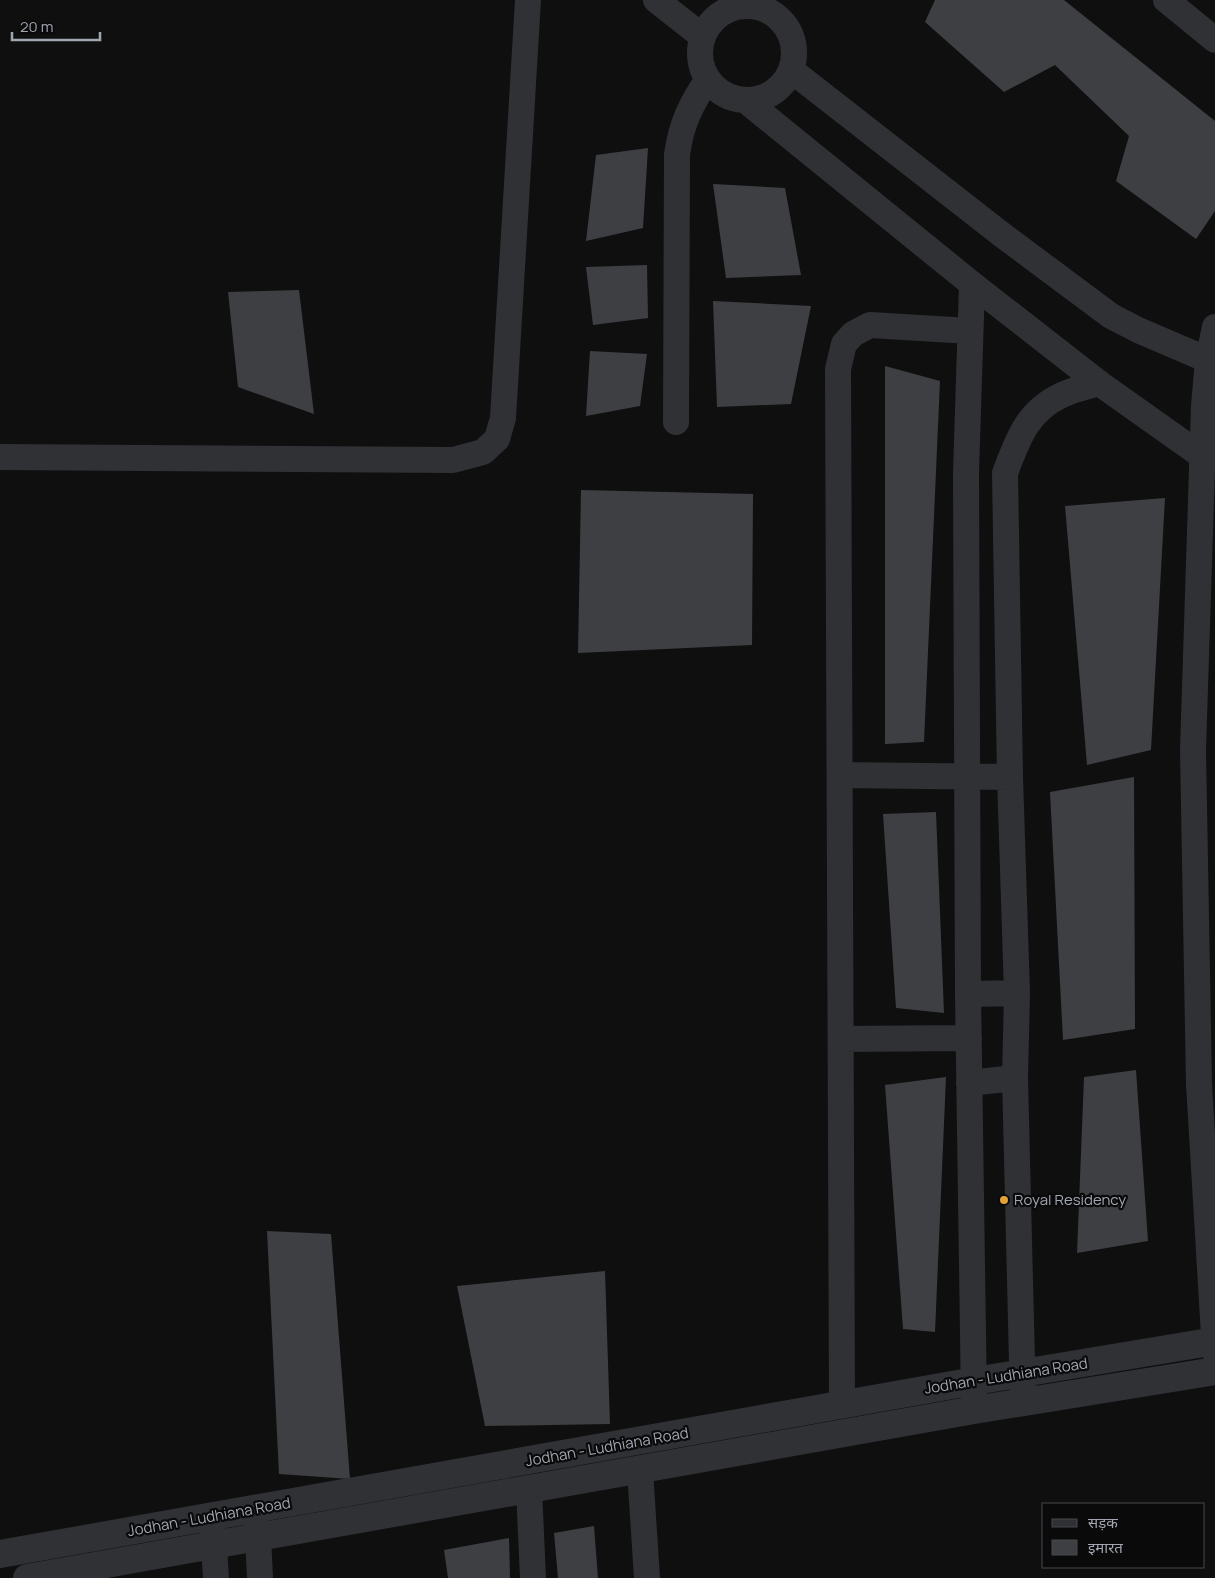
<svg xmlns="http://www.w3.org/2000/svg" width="1215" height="1578" font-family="Manrope,'Noto Sans Devanagari',sans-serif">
  <rect width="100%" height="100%" fill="#0f0f10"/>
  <path fill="#3e3f43" d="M935,0H1064L1215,121V211L1196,239L1116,181L1129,136L1055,65L1004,92L925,22Z
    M648,148L643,228L586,241L596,155Z
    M713,184L785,188L801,275L726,278Z
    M647,265L648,318L593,325L586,267Z
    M299,290L314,414L238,387L228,292Z
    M713,301L811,306L791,404L717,407Z
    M590,351L647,354L640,406L586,416Z
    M885,366L940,381L924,742L885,744Z
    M581,490L753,494L752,645L578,653Z
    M1165,498L1151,750L1087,765L1065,506Z
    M1134,777L1135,1029L1063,1040L1050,792Z
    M936,812L944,1013L896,1008L883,814Z
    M1136,1070L1148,1241L1077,1253L1084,1077Z
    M946,1077L935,1332L903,1329L885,1085Z
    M267,1231L331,1234L350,1479L279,1474Z
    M605,1271L610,1424L485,1426L457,1286Z
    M594,1526L598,1578H558L554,1533Z
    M509,1538L510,1578H448L444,1550Z"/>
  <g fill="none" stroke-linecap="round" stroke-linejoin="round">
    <path stroke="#303135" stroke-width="26" d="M656,0L703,37
      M1166,0L1215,40
      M700 53a47 47 0 1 1 94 0a47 47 0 1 1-94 0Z
      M791,70L1001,234L1111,316L1138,330L1208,360
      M745,100L972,284L1099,383L1202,456
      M972,284L966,473L968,994L974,1401
      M1215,327L1208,360L1204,406L1193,750L1199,1084L1215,1352
      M676,422L677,155C681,124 691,104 708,79
      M0,457L453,460L483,452L497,439L503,418L528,0
      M840,775L1010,777
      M968,994L1017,993
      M841,1039L969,1038
      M969,1083L1015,1078
      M1023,1402L1015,1078L1017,993L1010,777L1005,473C1018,439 1027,411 1062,395C1074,389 1087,387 1099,383
      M842,1404L838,369L844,344L853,334L870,325L970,331
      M640,1470L647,1578
      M529,1489L533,1578
      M255,1515L258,1537L260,1578
      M212,1516L216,1578"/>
    <path stroke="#303135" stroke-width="28" d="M0,1554L969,1382L1215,1341
      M27,1578L974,1410L1215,1371"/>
  </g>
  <circle fill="#e3a334" stroke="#0a0a0b" stroke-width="2" cx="1004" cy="1200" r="5"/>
  <g text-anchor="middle" stroke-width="4.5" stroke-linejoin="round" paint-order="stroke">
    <g font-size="15" fill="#a1a6b0" stroke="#0a0a0b" text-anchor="start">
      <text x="1014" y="1205">Royal Residency</text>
    </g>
    <g font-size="15" fill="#a1a6b0" stroke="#0a0a0b">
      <text transform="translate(1006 1376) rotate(-9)" y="5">Jodhan - Ludhiana Road</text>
      <text transform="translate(607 1447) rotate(-10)" y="5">Jodhan - Ludhiana Road</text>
      <text transform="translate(209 1517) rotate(-10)" y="5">Jodhan - Ludhiana Road</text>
    </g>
  </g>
  <rect x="1042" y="1503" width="162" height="65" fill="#0a0a0b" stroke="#46484d"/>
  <rect x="1052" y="1519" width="25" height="8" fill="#303135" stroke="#46484d"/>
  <text x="1088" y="1528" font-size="15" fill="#a1a6b0">सड़क</text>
  <rect x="1052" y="1540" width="25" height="15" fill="#3e3f43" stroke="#46484d"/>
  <text x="1088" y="1553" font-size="15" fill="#a1a6b0">इमारत</text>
  <path d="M12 32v8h88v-8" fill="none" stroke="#a1a6b0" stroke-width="2.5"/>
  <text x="20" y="32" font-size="15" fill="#a1a6b0" stroke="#0a0a0b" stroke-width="4" paint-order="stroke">20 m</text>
</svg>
